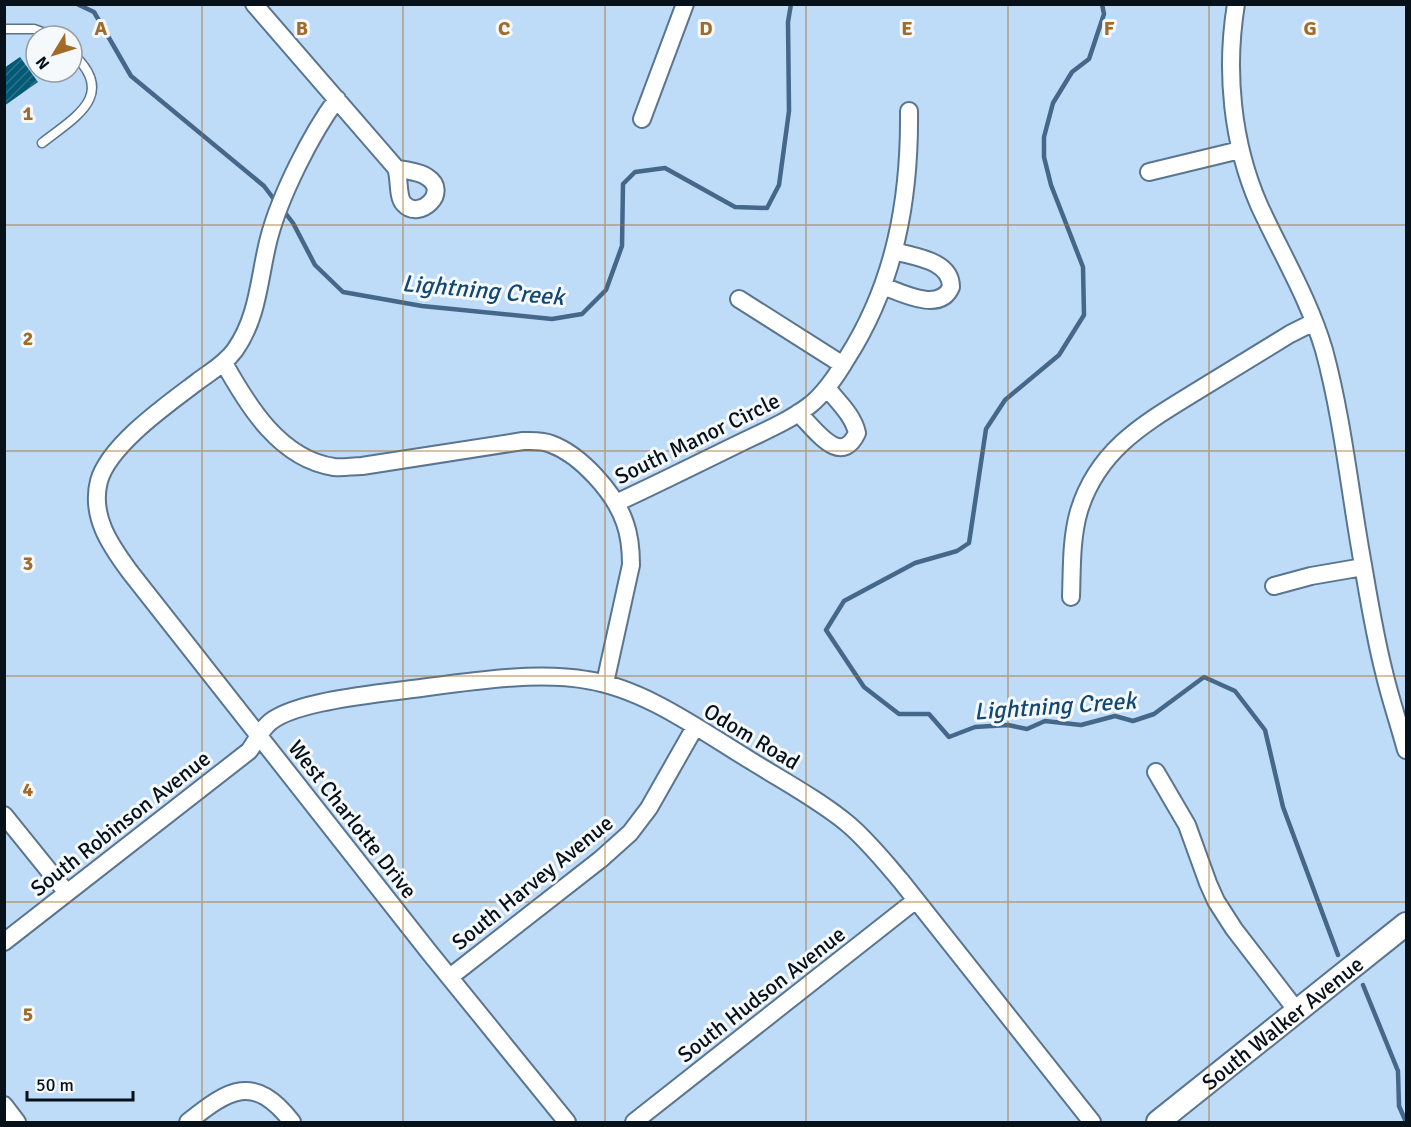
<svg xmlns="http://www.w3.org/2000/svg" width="1411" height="1127" font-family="Signika,sans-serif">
  <defs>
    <pattern id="building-hatch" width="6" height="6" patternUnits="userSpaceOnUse" patternTransform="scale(1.5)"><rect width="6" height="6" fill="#025a76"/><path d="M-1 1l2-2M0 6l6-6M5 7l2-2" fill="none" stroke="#2f7287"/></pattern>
  </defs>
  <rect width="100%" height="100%" fill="#bedbf8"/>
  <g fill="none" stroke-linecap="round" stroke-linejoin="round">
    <path stroke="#45688a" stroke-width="4.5" d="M77,4L94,12L131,76L264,186L276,202
      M1102,4L1104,14L1089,59L1072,72L1053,103L1044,137V157L1051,185L1083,267L1084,315L1059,355L1005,400L986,429L969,543L957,551L915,563L844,601L826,630L864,687L899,714H929L949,737L975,727L1008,725L1027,729L1045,721L1081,725L1115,716L1133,721L1154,714L1204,677L1235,691L1265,730L1283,807L1338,955
      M283,210L293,223L315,265L343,292L422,306L552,319L582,314L606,290L622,246L623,184L635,172L665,168L735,207L767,208L779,185L789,111L788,22L791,4
      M1363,985L1398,1071L1399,1106L1406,1122"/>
  </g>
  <path fill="url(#building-hatch)" d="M20,57L38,82L4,106V68Z"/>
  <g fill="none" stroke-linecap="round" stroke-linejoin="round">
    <g stroke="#5a758f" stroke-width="11">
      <path id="lane" d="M4,29H34L53,36
        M42,143C75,117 118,95 72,53"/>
    </g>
    <g stroke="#5a758f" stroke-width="20">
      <path id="street" d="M254,4L396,168C400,178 397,197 404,204C419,221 451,192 427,177C419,171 405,171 396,168
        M1236,4C1225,71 1232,143 1259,205C1281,253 1309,299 1324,350C1343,420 1350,494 1363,565C1369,600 1375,637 1384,672C1390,698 1399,724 1406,750
        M337,99C311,134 280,196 269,238C259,276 259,316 235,350C225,364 210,372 197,382C168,404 109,445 99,481C90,516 110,545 130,572L429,952L567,1122
        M642,119L685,4
        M1149,172L1240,150
        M883,286C902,293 940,313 951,287C951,260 914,257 894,251
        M739,299L843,365
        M224,363C248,406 280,459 334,467C343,468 353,466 362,466L523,441C532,441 542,440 551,444C581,455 615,493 625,523C630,537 631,550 631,565L605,683
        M798,413C814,427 840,469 857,433C853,415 838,402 827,388
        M616,503C655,485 695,465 734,446C760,433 788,422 810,405C825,393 837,375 847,358C895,283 910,199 909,111
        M1274,586L1311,576L1363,567
        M1071,597C1072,569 1071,538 1079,511C1098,449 1145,423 1197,391C1228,372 1259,353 1290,334L1314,322
        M1156,772L1187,825L1208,883L1216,901L1234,929L1297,1011
        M4,815L67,893
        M4,942L249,751C255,743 260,732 267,725C287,703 367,695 397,691C455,684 530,670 587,680C646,689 703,732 753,762C785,782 819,800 848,824C868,841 884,861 901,881L1092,1122
        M450,977L601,859L630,833L649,808L695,727
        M4,1105L17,1122
        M188,1122C229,1089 254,1073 292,1122
        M634,1122L916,900"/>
    </g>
    <g stroke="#5a758f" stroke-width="26">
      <g id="secondary">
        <path id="s1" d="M1158,1122L1406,924"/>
      </g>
    </g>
    <use href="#lane" stroke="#fff" stroke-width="8"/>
    <use href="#street" stroke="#fff" stroke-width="16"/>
    <use href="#secondary" stroke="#fff" stroke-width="22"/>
  </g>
  <path fill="none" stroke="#a26b27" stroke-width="1.5" stroke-opacity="0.55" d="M202,4V1122M403,4V1122M605,4V1122M806,4V1122M1008,4V1122M1209,4V1122M4,225H1406M4,451H1406M4,676H1406M4,902H1406"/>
  <g text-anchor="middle" stroke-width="6" stroke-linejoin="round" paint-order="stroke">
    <g font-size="22" fill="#07111a" stroke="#f6f9fc">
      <text transform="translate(697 438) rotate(-26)" y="8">South Manor Circle</text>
      <text transform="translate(752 736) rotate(31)" y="8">Odom Road</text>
      <text transform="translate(353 819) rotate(52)" y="8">West Charlotte Drive</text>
      <text transform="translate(120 823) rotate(-38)" y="8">South Robinson Avenue</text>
      <text transform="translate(532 882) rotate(-39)" y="8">South Harvey Avenue</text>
      <text transform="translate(761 994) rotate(-38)" y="8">South Hudson Avenue</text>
      <text dy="8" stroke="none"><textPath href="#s1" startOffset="159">South Walker Avenue</textPath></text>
    </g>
    <g font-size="24" font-style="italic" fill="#124873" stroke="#f6f9fc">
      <text transform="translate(483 290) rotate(5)" y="8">Lightning Creek</text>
      <text transform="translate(1055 706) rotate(-4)" y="8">Lightning Creek</text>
    </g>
  </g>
  <g font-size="20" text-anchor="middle" font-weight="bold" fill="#a26b27" stroke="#f6f9fc" stroke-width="6" stroke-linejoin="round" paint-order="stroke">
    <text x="101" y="35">A</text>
    <text x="302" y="35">B</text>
    <text x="504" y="35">C</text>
    <text x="706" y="35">D</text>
    <text x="907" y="35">E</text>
    <text x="1109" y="35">F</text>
    <text x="1310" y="35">G</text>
    <text x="28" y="120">1</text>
    <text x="28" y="345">2</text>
    <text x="28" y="570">3</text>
    <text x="28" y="796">4</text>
    <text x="28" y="1021">5</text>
  </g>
  <rect width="1411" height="1127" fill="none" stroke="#07111a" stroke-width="12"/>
  <g transform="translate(54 54) rotate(232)"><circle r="28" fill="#f6f9fc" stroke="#969ca2" stroke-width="1.5"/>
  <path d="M0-4.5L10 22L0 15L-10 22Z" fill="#a26b27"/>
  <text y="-9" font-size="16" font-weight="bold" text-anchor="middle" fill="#07111a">N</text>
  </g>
  <path d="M27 1091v9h106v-9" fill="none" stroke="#07111a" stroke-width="3"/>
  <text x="36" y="1091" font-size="18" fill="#07111a" stroke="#f6f9fc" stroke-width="4.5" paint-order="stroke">50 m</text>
</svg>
